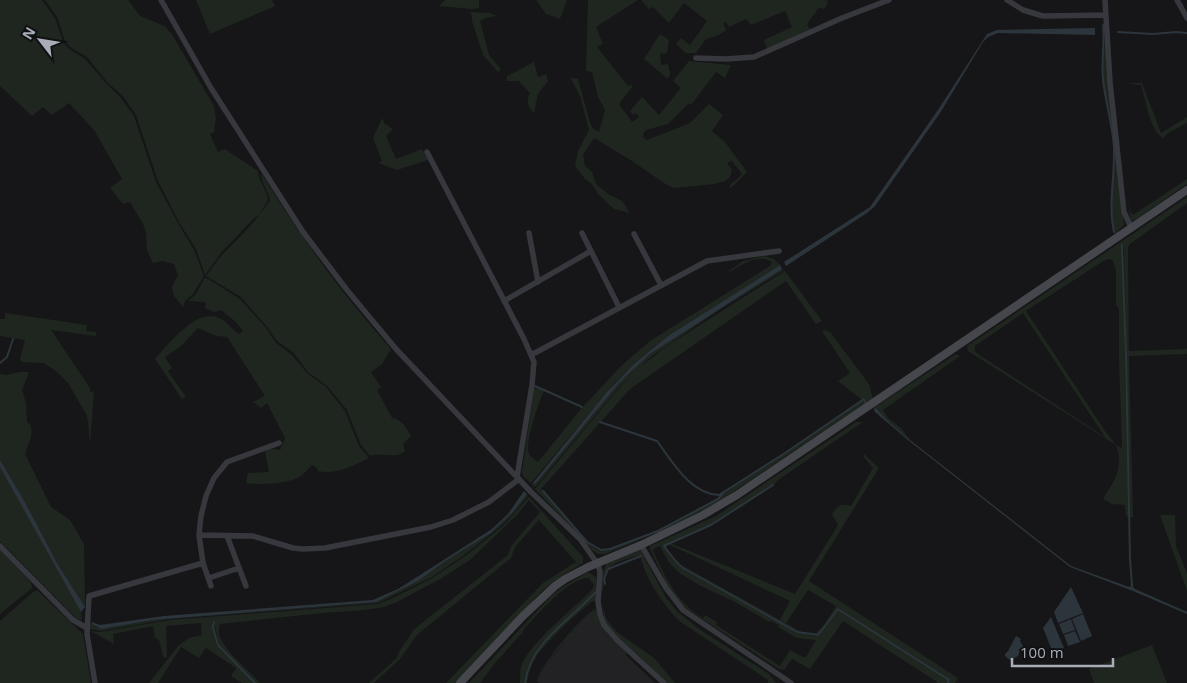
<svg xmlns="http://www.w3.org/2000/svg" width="1187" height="683" font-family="'Open Sans',sans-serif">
  <rect width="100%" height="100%" fill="#161618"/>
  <path fill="#222225" d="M589,613L612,642L655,683H540L537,681L544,667Z"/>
  <path fill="#1e261f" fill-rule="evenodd" d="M0,0H42L55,18L63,42L69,49L85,59L107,84L120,97L134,116L156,182L179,225L194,250L204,276L193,294L185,301L183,307L174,296L172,287L178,275L174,264L163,261L153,263L147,250L146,233L143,224L130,202L123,204L110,188L122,179L94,130L69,103L52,115L43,107L32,116L0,86Z
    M45,0H128L140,16L165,26L173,36L214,106L216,118L214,132L210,134L218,152L225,149L258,171C257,178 267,190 268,200L259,215L253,219L221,253L205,275L196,249L180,224L158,181L136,115L122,95L108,83L87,57L70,47L65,41L57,17Z
    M196,0H272L275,6L210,34Z
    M445,0H479V8L472,9L439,6Z
    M536,0H567L560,19L546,14Z
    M588,0H638L596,27L603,44L597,47L628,86L631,85L633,86L619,104L632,122L639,117L636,113L633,115L630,111L642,97L659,115L681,88L673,81L689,61L731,65L725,78L716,72L691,105L689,103L668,124L646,130L643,134L644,138L647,140L690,123L709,104L723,115L712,131L725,142L747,172L731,188L729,186L742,174L732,161L727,163L732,170L730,177L725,181L715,184L673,188L664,183L632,161L594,138L583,155L585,166L592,172L596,184L608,194L622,201L630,213L614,209L598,194L592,184L585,179L575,166L578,151L589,130L580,96L570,77L578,79L590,123L593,128L599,132L605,110L598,97L592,72L586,71Z
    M641,0H825L828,1L825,9L819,8L807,24L810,29L767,49L764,40L792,27L785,11L751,25L746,19L729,27L726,22L723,23L726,30L719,35L706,39L696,53H686L676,44L681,38L690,45L707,21L684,3L669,23L653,7L649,9Z
    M471,12L490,13L496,16L486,18L480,21L489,55L501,69L498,72L483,55L472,21Z
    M1103,23H1104L1124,225L1115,234C1107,211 1114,181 1115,157C1115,131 1107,106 1103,80C1101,61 1108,41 1103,23Z
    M660,34L669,40L667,53L660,54L661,65L668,64L670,74L668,79L644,59Z
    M534,62L538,77L546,74L548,81L538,94L534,113C527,106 526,102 530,93L519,81H507V76Z
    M1126,83H1142L1161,133L1187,117V123L1168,133L1163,138C1149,129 1146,100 1141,85Z
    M382,118L385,124L393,129L386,136L396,159L422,149L428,160L397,170L378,163L382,161L373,138Z
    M261,173C301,237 341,293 391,349L382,364L371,372L381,387L377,390L392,418C402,419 407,429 411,436L403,444L405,451C396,460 383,451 370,456L361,445L347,410L327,386L308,372L294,353L277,341L267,327L241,297L206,276C212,269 217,260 223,254C240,237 257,220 270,200C268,191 261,182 261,173Z
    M1187,179V184L1135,220L1131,221L1126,193L1130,212L1133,215Z
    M1187,197V203L1130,244L1128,247L1129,351L1187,349V354L1129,356L1133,517H1130L1124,249L1123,245H1122L1129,517L1126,516L1125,505L1112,504L1103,499C1115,479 1124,469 1116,445L968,351L967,346ZM1110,259L1113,261L1116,270V305L1119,309V360L1122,448L1116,445L1105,431L1026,311L1105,260ZM1023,313L1105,437L975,352V346Z
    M764,256L774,259L780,265L668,336L634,364L615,383L531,483L523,476L522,472L534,389L536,387L544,391C539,401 524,445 529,454C530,457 535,459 538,462L581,409L622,365L650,341L770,266L772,262C758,253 741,265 730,272L729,271L743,261Z
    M782,269L784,270L719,310L652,356L619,387L536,486L533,487L532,484L536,483L620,382L650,354Z
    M785,271L822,321L816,324L786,281L630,389L541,489L590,545L596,549L604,551L635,541L658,532L718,499L724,493L864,400L866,403L721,500C684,522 645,538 605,554H598L592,550L535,489L619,388L638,369L667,346Z
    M205,277L240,299L266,328L276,343L292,355L307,373L326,387L345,411L359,446L369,458C354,466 334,475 318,471L317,468L312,465C309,468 305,473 301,476C290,484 259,485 246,483L248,473L269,472L265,452L268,448L280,450L285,438L267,403L261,408L253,402L265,396L227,337L216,336L198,328L180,347L165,357L172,368L168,371L186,397L182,399L155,359C169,344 197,306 221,319C227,322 233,330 239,334L243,331L236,322L221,310L214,312L205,308L206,302L188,301L196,294Z
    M5,313L87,325L86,331L96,332V336L51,330L90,388V392L94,391L90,445L88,421L86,414L68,383L57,372L44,363L21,362L20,359L25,340L0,336V319H5Z
    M823,330L830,332L869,384L873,399L867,402L865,398L862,400L838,381L850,373L822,331Z
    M956,354L960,356L883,410L888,418L901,428L910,440L889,422L875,407Z
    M20,372H29L22,390L26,403L27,422C37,428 28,444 25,454L51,507L70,520L84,544L85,607L57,563L25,502L0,460V374L6,375Z
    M856,422H863L778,480L774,485L711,525L670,543L795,594L838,525L832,514C838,506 841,503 851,506L873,468L863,456L864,454L879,468L809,581L958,678L955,683H948L950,680L838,608L817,635L798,632L684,568C675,562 670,553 663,546L674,561L683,569L797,633L814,636H818L838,609L949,680L947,683H937V682L843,621L810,669L792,659L784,670L779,669L684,607L668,587L650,549V546L716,516ZM668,544L790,601L780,620L683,566C676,561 670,553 665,545ZM660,546L668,561L678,572L699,585L735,602L769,622L771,621L779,625L778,627L797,638L816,640L806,657H803L790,650L780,666L716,625L717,622L705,615L703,618C676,602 666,578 653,551L655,548ZM808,590L836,606L824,625L816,633L801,632L786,623Z
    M0,467L76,600L81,612L82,620L77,619L0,541Z
    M527,494L528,496L514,513L502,525L463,556L432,577L378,603L169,619L100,631L90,629V622L98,628H107L153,620L376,602L418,581L447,560L491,533L513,512Z
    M529,497L583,557V563L563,575L543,590L455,683H446L543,583L576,562L539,520L515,547L511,558L417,635L400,659L374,683H369L397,658C399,648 409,640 413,630L508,555L511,546L540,512L529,500L517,515L470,560L442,578L395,603L384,607L365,610L323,613L220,624C211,642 249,669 260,683H256L219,645L214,622L213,627L218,645L255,683H242L231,676L236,668L206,648L199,658L181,647L158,683H149L179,645L189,638L202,635L201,623L166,626L167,657L165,658L163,656L159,640L155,638L153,626L113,634L114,644L90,631L100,632L169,620L378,604L395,597L432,578L464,557L503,526Z
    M1160,515H1175L1176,546L1187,573V591Z
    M639,548L640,549L666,598L678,612L699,629L769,674L776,683H768V680L679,621C662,603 645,578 640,555C628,559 607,562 604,577C603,583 605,587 601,592L602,575L606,564Z
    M0,550L31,582L32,588L0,614Z
    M588,572L596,577V591C571,621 531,641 524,683H520C520,678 520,672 521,667C527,645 574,608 592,590L594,585L589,578C570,576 536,616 523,630V632L495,663L480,683H469L552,595L564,586Z
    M37,590L83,634L91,683H0V621L33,592Z
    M596,593V600C586,603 542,646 536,657C531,665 528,674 527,683H525C531,644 570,620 596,593Z
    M601,600L606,618L610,624L617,632L654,658L675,683H667L638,655L620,641L605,622Z
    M596,609C599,627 613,641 627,653L625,655L612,642L589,614L555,653L544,667L537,681C538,668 584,613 596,609Z
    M1152,645L1167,683H1094L1089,669Z"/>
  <path fill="#2c353c" d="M1095,28V35L998,33L988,37L983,42L940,113L875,206L867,213L786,266L784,262L870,207L938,110L987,34L997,30Z
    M780,265L782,269L650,354L620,382L536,483L532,484L607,392L634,364L668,336Z
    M875,407L889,422L910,440L1071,566L1129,587L1132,586L1135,589L1187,612V614L1133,591L1070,567L908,440L875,412L874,410Z
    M0,460L25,502L57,563L85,607L81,612L0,467Z
    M524,491L527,494L513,512L491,533L447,560L418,581L376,602L153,620L101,629L92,624V622L100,625L164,616L373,600L398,589L417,577L492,529L508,514Z
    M1071,587L1083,613L1058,623L1054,612Z
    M1083,614L1092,636L1081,641L1072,619Z
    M1051,617L1064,648L1053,653L1043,628Z
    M1071,619L1075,630L1063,634L1059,624Z
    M1075,631L1080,642L1068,646L1064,635Z
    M1016,636L1021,639L1020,641L1024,648L1020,650L1018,656L1010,660L1005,656V654L1008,651Z"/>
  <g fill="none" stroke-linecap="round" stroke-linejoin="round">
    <path stroke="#2c353c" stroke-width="2" d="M1103,25C1105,43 1101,61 1103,79C1105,101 1113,126 1114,148C1115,176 1108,204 1114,232
      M1118,32L1153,34L1176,32L1187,33
      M1122,245L1126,356L1130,559L1132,586
      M0,363L7,357L13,339
      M535,386L582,407
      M600,422L657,441C672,461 690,494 719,495L785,453L864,399L866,403
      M773,485L711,525L668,544L664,546C669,553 675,562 683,568L797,632L818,635L838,609L949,680L948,683
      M543,491L587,542L601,550L610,549L658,531L718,499L723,493
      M605,584L604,579L608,569L641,556
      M214,622L213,627L218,645L255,683
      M525,683C530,643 570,620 596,592"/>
    <path stroke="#37383d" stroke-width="5.5" d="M161,0L211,88L303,232L347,290L396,349L531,492L580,539L597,563L600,571L598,602L600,614L604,625L617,640L664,683
      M1007,0L1023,10L1043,16L1106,15
      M1105,0L1110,82L1124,212L1131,227
      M1177,0L1187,18
      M696,58L726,59L754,57L842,18L889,0
      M427,152L524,339L534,362L532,385L517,477
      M529,233L538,282
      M582,233L619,307
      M634,234L661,285
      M504,301L591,251
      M531,355L707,261L779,251
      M199,535L253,536L293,548L303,549L325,548L431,527L453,520L489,502L519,479
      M227,536L246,586
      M641,545L666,588L683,610L791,683
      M0,546L73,620L87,628
      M209,578L239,568
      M211,586L203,563L199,535L201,516L206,496L214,478L227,462L279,443
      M95,683L87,634L89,596L203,563"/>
    <path stroke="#45474d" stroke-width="8" d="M460,683L523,616L555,586L565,579L588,567L641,545L703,515L737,495L1187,190"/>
  </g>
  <g transform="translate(40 40) rotate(301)" stroke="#111113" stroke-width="4" paint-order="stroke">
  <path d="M0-4L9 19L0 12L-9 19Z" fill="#a8adb8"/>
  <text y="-8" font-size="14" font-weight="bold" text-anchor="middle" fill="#a8adb8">N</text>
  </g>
  <path d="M1012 658v8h101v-8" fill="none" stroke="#a8adb8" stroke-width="2.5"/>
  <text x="1020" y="658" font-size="15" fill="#a8adb8" stroke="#111113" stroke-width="4" paint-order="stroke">100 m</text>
</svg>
